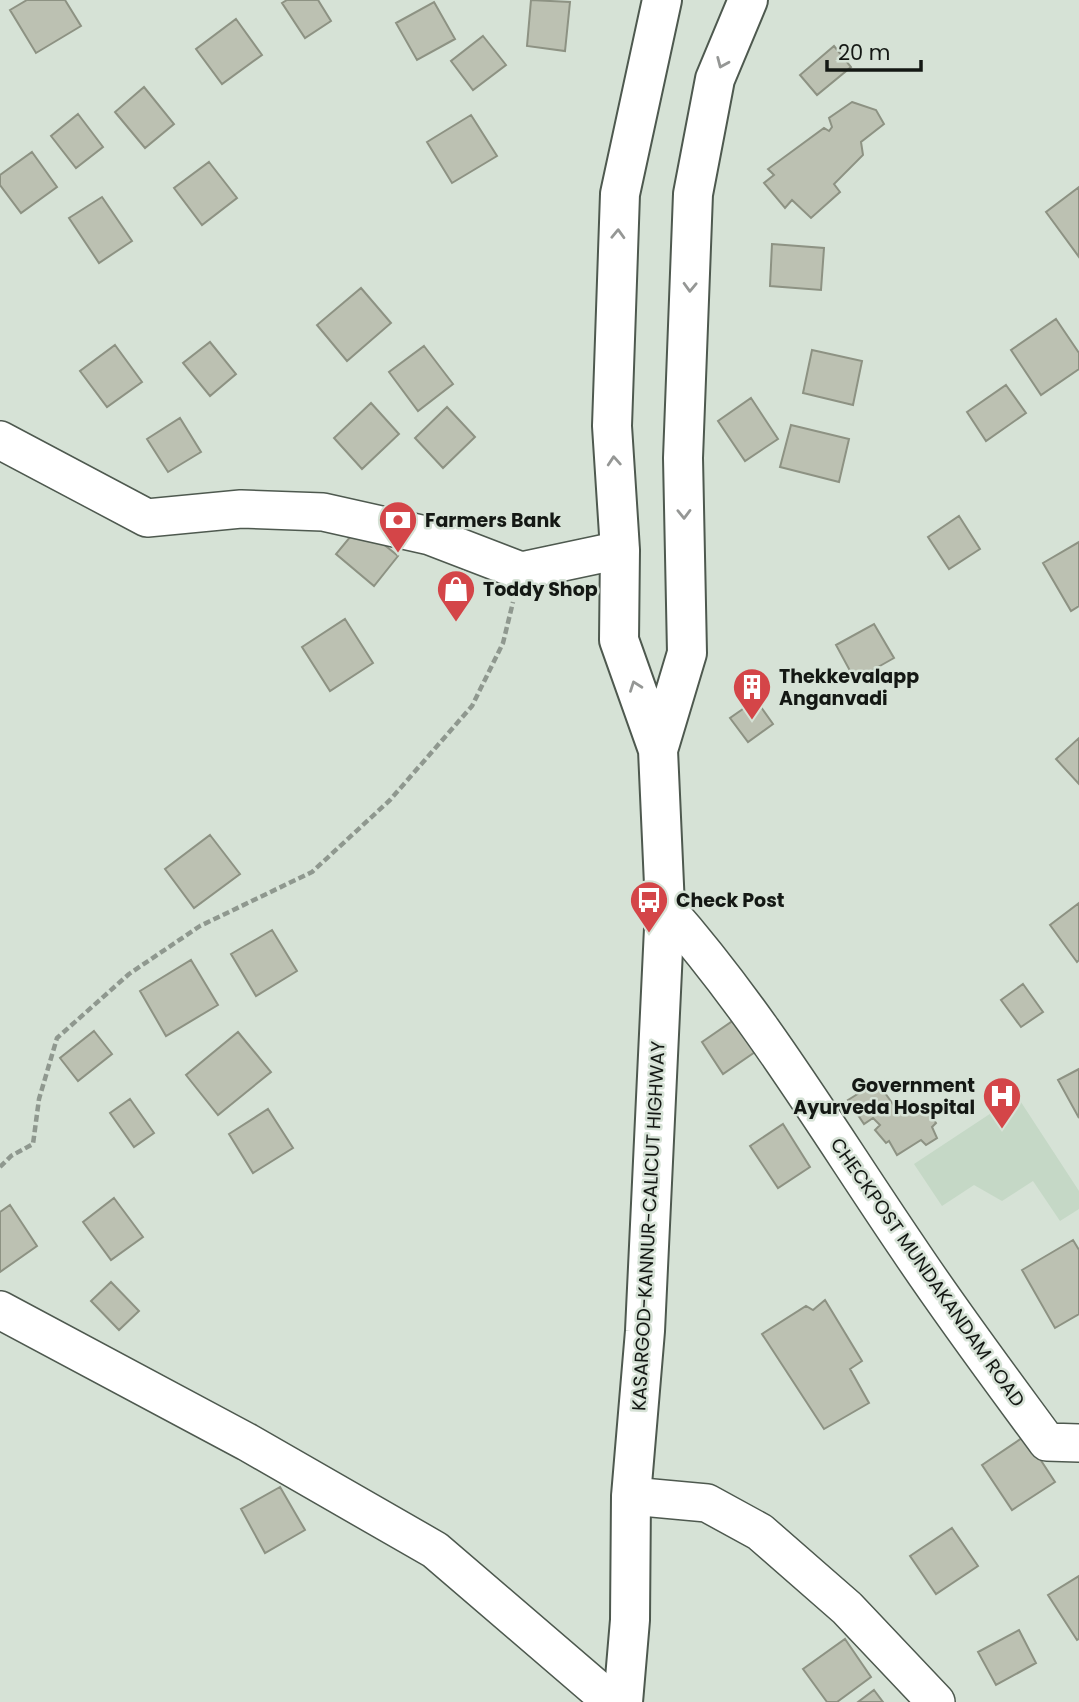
<svg xmlns="http://www.w3.org/2000/svg" width="1079" height="1702" font-family="Poppins,sans-serif">
  <rect width="100%" height="100%" fill="#d6e2d6"/>
  <path fill="#c5d8c6" d="M1017,1096L1079,1191V1209L1060,1221L1033,1181L1002,1201L974,1185L942,1206L914,1164Z"/>
  <path fill="#bcc1b2" stroke="#8d9283" stroke-width="2" d="M27,0H65L81,26L36,53L10,10Z
    M287,0H318L331,21L305,38L282,3Z
    M531,0L570,2L565,51L527,46Z
    M434,2L455,39L417,60L396,23Z
    M236,19L262,55L222,84L196,49Z
    M483,36L506,65L473,90L451,61Z
    M834,46L851,67L817,95L800,75Z
    M144,87L174,124L145,148L115,112Z
    M852,102L876,110L884,124L861,142L863,155L834,184L840,192L811,218L792,200L785,208L764,183L774,175L768,169L824,128L829,131L832,127L829,118Z
    M78,114L103,147L76,168L51,136Z
    M471,115L497,156L452,183L427,142Z
    M32,152L57,187L21,213L0,185V175Z
    M209,162L237,198L202,225L174,188Z
    M1079,187V257L1046,212Z
    M102,197L132,241L99,263L69,218Z
    M772,244L824,248L821,290L770,286Z
    M361,288L391,323L347,361L317,325Z
    M1056,319L1079,353V369L1041,395L1011,350Z
    M210,342L236,374L210,396L183,363Z
    M115,345L142,382L107,407L80,371Z
    M424,346L453,384L418,411L389,372Z
    M812,350L862,361L853,405L803,393Z
    M1006,385L1026,413L986,441L967,412Z
    M751,398L778,439L745,461L718,421Z
    M371,403L399,434L362,469L334,438Z
    M447,407L475,437L443,468L415,438Z
    M180,418L201,452L168,472L147,439Z
    M791,425L849,439L839,482L780,467Z
    M959,516L980,549L949,569L928,537Z
    M360,525L398,556L374,586L336,554Z
    M1079,542V606L1071,611L1043,563Z
    M345,619L373,663L330,691L302,647Z
    M874,624L894,658L855,680L836,645Z
    M756,700L773,724L748,742L730,718Z
    M1079,738V784L1056,759Z
    M210,835L240,874L194,908L165,869Z
    M1079,903V960L1077,962L1050,925Z
    M272,930L297,971L256,996L231,954Z
    M191,960L218,1005L166,1036L140,991Z
    M1023,984L1043,1012L1021,1027L1001,1000Z
    M734,1020L755,1052L723,1074L702,1042Z
    M94,1031L112,1054L78,1081L60,1058Z
    M238,1032L271,1072L218,1115L186,1075Z
    M1079,1069V1118L1058,1080Z
    M877,1082L898,1111L914,1103L925,1115L930,1114L936,1123L932,1127L937,1138L926,1145L921,1140L897,1155L889,1141L886,1143L875,1130L880,1125L873,1118L864,1124L848,1100Z
    M130,1099L154,1133L134,1147L110,1113Z
    M268,1109L293,1148L253,1173L229,1134Z
    M783,1124L810,1167L778,1188L750,1146Z
    M114,1198L143,1237L111,1260L83,1222Z
    M10,1205L37,1246L0,1272V1212Z
    M1073,1240L1079,1250V1314L1055,1328L1022,1270Z
    M111,1282L139,1311L119,1330L91,1301Z
    M825,1300L862,1361L850,1369L869,1403L824,1429L762,1334L806,1306L813,1310Z
    M1025,1436L1055,1482L1012,1510L982,1465Z
    M280,1487L305,1530L265,1553L241,1509Z
    M952,1528L978,1566L936,1594L910,1556Z
    M1079,1576V1639L1077,1640L1048,1595Z
    M1019,1630L1036,1663L996,1685L978,1652Z
    M845,1639L871,1677L837,1702H827L803,1669Z
    M874,1690L883,1702H858Z"/>
  <g fill="none" stroke-linecap="round" stroke-linejoin="round">
    <g stroke="#4e594f" stroke-width="40">
      <path id="minor" d="M0,440L147,518L241,509L323,512L430,536L521,571L620,550
        M665,907C758,1012 829,1132 908,1248C952,1314 1000,1378 1047,1442L1079,1443
        M0,1310L247,1442L435,1550L612,1702
        M631,1496L707,1503L760,1532L847,1608L936,1702"/>
    </g>
    <g stroke="#4e594f" stroke-width="42">
      <path id="trunk" d="M658,750L687,653L683,458L693,194L715,79L748,0
        M623,1702L630,1620L631,1496L645,1331L665,907L658,750L619,640L620,550L612,426L620,194L662,0"/>
    </g>
    <path stroke="#8f988f" stroke-width="4.5" stroke-dasharray="7 3.5" stroke-linecap="butt" d="M0,1167L11,1156L33,1144L39,1099L57,1038L129,974L200,926L312,872L390,800L472,706L503,643L513,602"/>
    <use href="#minor" stroke="#fff" stroke-width="37"/>
    <use href="#trunk" stroke="#fff" stroke-width="38"/>
  </g>
  <defs><path id="oneway-chevron" d="M-2-3.5L2.5 0L-2 3.5" fill="none" stroke-width="1.6" stroke-linecap="round" stroke-linejoin="round" transform="scale(1.75)"/></defs>
  <g stroke="#959795">
    <use href="#oneway-chevron" transform="translate(722 63) rotate(113)"/>
    <use href="#oneway-chevron" transform="translate(618 234) rotate(-88)"/>
    <use href="#oneway-chevron" transform="translate(690 287) rotate(92)"/>
    <use href="#oneway-chevron" transform="translate(614 461) rotate(-94)"/>
    <use href="#oneway-chevron" transform="translate(684 514) rotate(89)"/>
    <use href="#oneway-chevron" transform="translate(635 686) rotate(-110)"/>
  </g>
  <defs>
    <g id="bank-pin" transform="scale(2.0125)"><path d="M0 17L-7.5 6A9.5 9.5 0 1 1 7.5 6Z" fill="#d44548" stroke="#d6e2d6"/><path d="M-6-4H6V4H-6ZM0-2.3a2.3 2.3 0 1 0 0 4.6a2.3 2.3 0 1 0 0-4.6Z" fill="#fff"/></g>
    <g id="shop-pin" transform="scale(2.0125)"><path d="M0 17L-7.5 6A9.5 9.5 0 1 1 7.5 6Z" fill="#d44548" stroke="#d6e2d6"/><path d="M-5-2.5h2.3a2.7 3.5 0 0 1 5.4 0H5L5.5 6h-11ZM-1.5-2.5h3a1.5 2.3 0 0 0-3 0Z" fill="#fff"/></g>
    <g id="building-pin" transform="scale(2.0125)"><path d="M0 17L-7.5 6A9.5 9.5 0 1 1 7.5 6Z" fill="#d44548" stroke="#d6e2d6"/><path d="M-4-6H4V6H1V3H-1V6H-4ZM-2.5-4.3h1.7v1.8h-1.7ZM.8-4.3h1.7v1.8H.8ZM-2.5-1h1.7V.8h-1.7ZM.8-1h1.7V.8H.8Z" fill="#fff"/></g>
    <g id="bus-pin" transform="scale(2.0125)"><path d="M0 17L-7.5 6A9.5 9.5 0 1 1 7.5 6Z" fill="#d44548" stroke="#d6e2d6"/><path d="M-5-6H5V4H4V6H2V4H-2V6H-4V4H-5ZM-3.5-4V0h7V-4ZM-3.5 1.2v1.5H-2V1.2ZM2 1.2v1.5H3.5V1.2Z" fill="#fff"/></g>
    <g id="hospital-pin" transform="scale(2.0125)"><path d="M0 17L-7.5 6A9.5 9.5 0 1 1 7.5 6Z" fill="#d44548" stroke="#d6e2d6"/><path d="M-5-5h3v3.5h4V-5h3V5h-3V1.5h-4V5h-3Z" fill="#fff"/></g>
  </defs>
  <g fill-rule="evenodd">
    <use href="#bank-pin" x="398" y="520"/>
    <use href="#shop-pin" x="456" y="589"/>
    <use href="#building-pin" x="752" y="687"/>
    <use href="#bus-pin" x="649" y="900"/>
    <use href="#hospital-pin" x="1002" y="1096"/>
  </g>
  <g text-anchor="middle" stroke-width="5" stroke-linejoin="round" paint-order="stroke">
    <g font-size="19" font-weight="bold" fill="#141814" stroke="#d6e2d6" text-anchor="start">
      <text x="425" y="527">Farmers Bank</text>
      <text x="483" y="596">Toddy Shop</text>
      <text x="779" y="683">Thekkevalapp<tspan x="779" dy="22">Anganvadi</tspan></text>
      <text x="676" y="907">Check Post</text>
      <text x="975" y="1092" text-anchor="end">Government<tspan x="975" dy="22">Ayurveda Hospital</tspan></text>
    </g>
    <g font-size="19" fill="#141814" stroke="#d6e2d6">
      <text transform="translate(648 1226) rotate(-87)" y="7">KASARGOD-KANNUR-CALICUT HIGHWAY</text>
      <text transform="translate(928 1272) rotate(55)" y="7">CHECKPOST MUNDAKANDAM ROAD</text>
    </g>
  </g>
  <path d="M827 60v10h94v-10" fill="none" stroke="#141814" stroke-width="3.5"/>
  <text x="838" y="60" font-size="21" fill="#141814" stroke="#d6e2d6" stroke-width="5" paint-order="stroke">20 m</text>
</svg>
